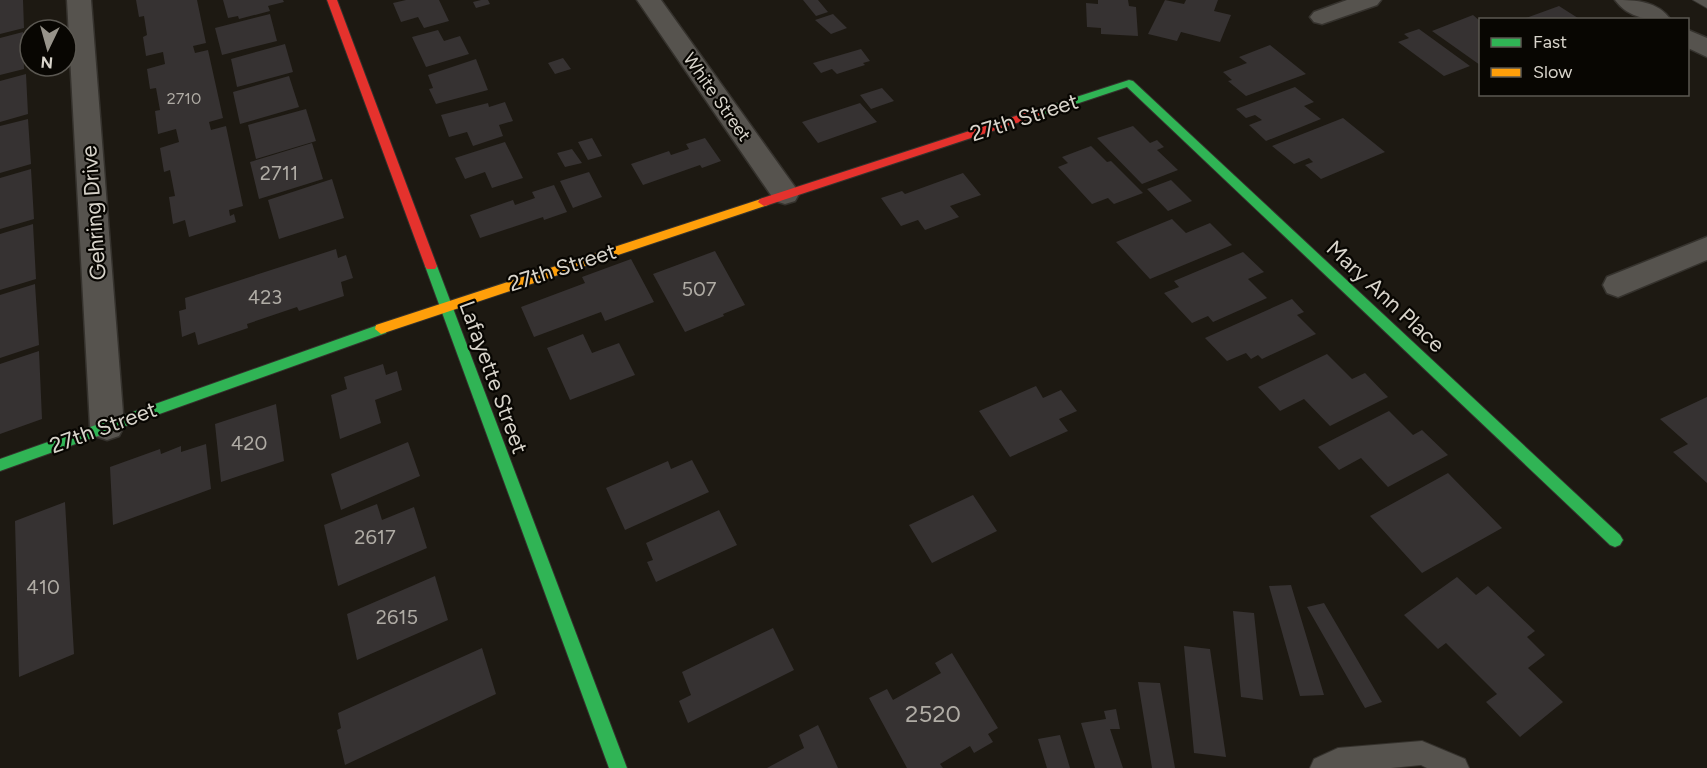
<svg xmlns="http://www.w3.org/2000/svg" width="1707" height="768" font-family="Figtree,sans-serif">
  <rect width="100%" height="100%" fill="#1d1912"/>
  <path fill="#363232" d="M0,0H23L24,28L0,34Z
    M136,0H197L206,43L193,46L195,53L208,50L223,118L209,122L211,130L226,126L243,206L229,210L230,216L234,214L236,222L189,237L185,220L173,224L169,197L175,196L170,170L164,172L160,148L179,142L176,129L158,134L155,111L160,110L156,88L150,89L147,69L165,64L163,52L146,56L143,37L147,35L144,16L139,17Z
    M223,0H283L284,2L268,6L270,11L239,19L238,16L228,18Z
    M406,0H439L449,21L424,28L418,17L401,22L393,3Z
    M481,0H488L490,4L476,8L473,2Z
    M803,0H818L828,12L816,16Z
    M1098,0H1128L1129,6L1136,7L1138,36L1101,34V28L1087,27L1086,3L1098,4Z
    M1165,0L1184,4L1186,0H1218L1214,11L1231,15L1220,42L1181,32L1177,41L1148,34Z
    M1559,6L1581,20H1523V19Z
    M270,14L277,41L222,55L215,28Z
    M833,14L847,28L831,34L815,20Z
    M1473,15L1480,21V65L1432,31Z
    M1419,29L1470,66L1444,76L1398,42L1409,38L1404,34Z
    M438,30L444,41L460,36L469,54L426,67L412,37Z
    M23,32L24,69L0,75V38Z
    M285,44L293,72L237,87L231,59Z
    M1270,45L1306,74L1246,96L1228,81L1232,80L1223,72L1247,63L1239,57Z
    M861,49L870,61L863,63L865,65L837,74L832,69L821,73L813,63Z
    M563,58L571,69L555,74L548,63Z
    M476,59L488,90L436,104L429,89L433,88L428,75Z
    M26,74L28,114L0,122V81Z
    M289,76L299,107L240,124L233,92Z
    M1295,87L1314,102L1304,106L1321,119L1266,141L1249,125L1262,120L1255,115L1246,118L1236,109Z
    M882,88L894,101L871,109L860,95Z
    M505,102L513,121L499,125L503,136L473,146L467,132L449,137L441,115L488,103L489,107Z
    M860,103L877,122L818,143L802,122Z
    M306,109L316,141L256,159L248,125Z
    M1343,118L1385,152L1321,179L1305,165L1313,162L1309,158L1294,164L1272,146Z
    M28,119L31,164L0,173V126Z
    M1133,126L1150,143L1157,140L1164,147L1157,150L1178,170L1142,184L1097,138Z
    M592,138L602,156L588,160L578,142Z
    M705,138L721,161L702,168L700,165L643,185L631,164L669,151L671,155L689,149L686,144Z
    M505,142L523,178L492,188L485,172L465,179L455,158Z
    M312,143L323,179L259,199L250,162Z
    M1091,146L1107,162L1111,161L1143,193L1114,204L1108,198L1092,204L1058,167L1068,163L1062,157Z
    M572,149L582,163L565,167L557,153Z
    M31,169L34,219L0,229V178Z
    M589,172L602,197L573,208L560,181Z
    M963,173L981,195L950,206L959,217L925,230L918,220L901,226L881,198L902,191L905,194Z
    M332,179L344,218L279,239L268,200Z
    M1171,180L1192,201L1168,211L1147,189Z
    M554,185L567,212L544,220L543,217L480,238L470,215L513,200L515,205L535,198L532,192Z
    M1172,219L1186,233L1210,223L1232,245L1150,279L1116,242Z
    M33,224L36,279L0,290V234Z
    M336,249L338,258L346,255L353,278L341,282L344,296L299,311L297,307L247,324L248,328L198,345L195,332L182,337L179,311L186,309L185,298Z
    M715,251L745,305L723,314L724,316L685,332L653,274Z
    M1243,252L1264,272L1248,279L1267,298L1213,322L1208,316L1192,323L1164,293L1179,287L1174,281Z
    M631,259L654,302L605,321L601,312L534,337L521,307L585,283L582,277Z
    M35,284L39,345L0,358V295Z
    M1292,299L1304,312L1297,315L1316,334L1262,359L1258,355L1251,359L1246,353L1227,361L1205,338Z
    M583,334L592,353L619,343L635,375L570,400L547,348Z
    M39,351L42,419L0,434V364Z
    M1327,354L1352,379L1365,373L1388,397L1330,426L1304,399L1280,411L1258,387Z
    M383,364L386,375L397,371L402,390L375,400L381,423L340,439L331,395L347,389L344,377Z
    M1036,386L1043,398L1061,390L1077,411L1059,419L1068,431L1010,457L979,411Z
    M1707,397V483L1673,452L1688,444L1660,419Z
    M276,404L284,461L221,482L215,424Z
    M1389,411L1413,435L1422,430L1448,455L1388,487L1361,458L1339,470L1318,447Z
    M408,442L420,476L341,510L331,474Z
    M206,444L211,489L113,525L110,467L160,449L161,454L181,446V452Z
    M692,460L709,492L625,530L606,488L668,461L671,469Z
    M1448,473L1502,528L1422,573L1370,516Z
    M973,495L997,531L932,563L909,525Z
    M65,502L74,654L19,677L15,521Z
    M377,504L382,520L414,507L427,548L338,586L324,525Z
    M719,510L737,545L656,582L647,562L653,560L646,543Z
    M435,576L448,620L357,660L347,614Z
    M1457,577L1476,595L1488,586L1535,631L1527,637L1545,655L1528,668L1563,702L1520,737L1486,702L1497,694L1446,643L1438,649L1404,615Z
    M1291,585L1324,695L1300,696L1269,586Z
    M1324,603L1382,702L1365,708L1307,607Z
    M1233,611L1254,613L1263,700L1241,697Z
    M773,628L794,670L688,723L679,701L691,695L682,672Z
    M1184,646L1210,649L1226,757L1194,753Z
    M482,648L496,694L345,765L337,730L341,728L338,713Z
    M952,653L998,728L988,734L993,742L974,753L970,746L940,764L943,768H907L869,698L887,689L893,700L941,673L935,663Z
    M1138,682L1160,683L1175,768H1152Z
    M1116,709L1120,729H1110L1123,768H1095L1081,723L1106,719L1104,711Z
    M818,725L838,768H767L804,748L799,735Z
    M1060,735L1070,768H1047L1038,739Z"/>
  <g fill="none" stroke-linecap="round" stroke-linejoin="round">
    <g stroke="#35322d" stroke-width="2">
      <path id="lane" d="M1693,0H1707V8Z
        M1422,741L1465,759L1469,768H1427L1421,765L1391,768H1310L1314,759L1338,748Z"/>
    </g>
    <g stroke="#35322d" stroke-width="3">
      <path id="street" d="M67,0H91L124,426L119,436L107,440L95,436L90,426Z
        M637,0H661L795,187L799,194L795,201L785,204L775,201Z
        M1347,0H1381L1377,5L1322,24L1314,22L1310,17L1314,12Z
        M1615,0C1636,0 1658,1 1671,20C1650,20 1629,19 1615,0Z
        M1688,30L1707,38V57L1688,48Z
        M1707,237V260L1618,297L1607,293L1603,285L1607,277Z"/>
    </g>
    <g stroke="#35322d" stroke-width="2">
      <path id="fast" d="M1129,80L1133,81L1620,535L1623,540L1620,545L1615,547L1610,545L1127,87L1037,117L1032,113L1033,111Z
        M431,261L437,266L627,768H609L425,266Z
        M381,324L386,325L387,329L386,333L0,471V459Z"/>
    </g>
    <g stroke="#35322d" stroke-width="2">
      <path id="slow" d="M764,198L770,202L768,205L381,334L375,329L376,325Z"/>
    </g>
    <g stroke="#35322d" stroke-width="2">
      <path id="jam" d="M327,0H337L437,266L435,269H427L425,266Z
        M1037,109L1041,111V115L768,205L764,206L758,202L760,199Z"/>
    </g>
    <use href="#lane" fill="#56534e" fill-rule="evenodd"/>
    <use href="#street" fill="#56534e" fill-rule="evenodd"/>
    <use href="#fast" fill="#30b455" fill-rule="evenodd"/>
    <use href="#slow" fill="#ff9f0a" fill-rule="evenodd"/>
    <use href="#jam" fill="#e5322d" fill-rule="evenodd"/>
  </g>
  <g text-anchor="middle" stroke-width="4.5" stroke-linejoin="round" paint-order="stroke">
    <g font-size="16" fill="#b0aca5">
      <text x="184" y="104">2710</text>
    </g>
    <g font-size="18" fill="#d8d4cb" stroke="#080602">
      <text transform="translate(717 97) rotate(55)" y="6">White Street</text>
    </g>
    <g font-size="20" fill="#b0aca5">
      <text x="279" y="180">2711</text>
      <text x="699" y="296">507</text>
      <text x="265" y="304">423</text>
      <text x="249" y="450">420</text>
      <text x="375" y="544">2617</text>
      <text x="43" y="594">410</text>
      <text x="397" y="624">2615</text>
    </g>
    <g font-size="22" fill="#d8d4cb" stroke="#080602">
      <text transform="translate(1024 117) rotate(-18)" y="8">27th Street</text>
      <text transform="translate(93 213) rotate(-94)" y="8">Gehring Drive</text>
      <text transform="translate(562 267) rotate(-18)" y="8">27th Street</text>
      <text transform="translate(1386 296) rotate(43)" y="8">Mary Ann Place</text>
      <text transform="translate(494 377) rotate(70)" y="8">Lafayette Street</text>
      <text transform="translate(103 427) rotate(-20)" y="8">27th Street</text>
    </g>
    <g font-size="24" fill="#b0aca5">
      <text x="933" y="722">2520</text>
    </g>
  </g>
  <rect x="1479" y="18" width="210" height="78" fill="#080602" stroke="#5b5852" stroke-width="1.5"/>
  <rect x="1491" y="38" width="30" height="9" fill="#30b455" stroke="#5b5852" stroke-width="1.5"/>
  <text x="1533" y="48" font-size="18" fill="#d8d4cb">Fast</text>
  <rect x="1491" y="68" width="30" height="9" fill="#ff9f0a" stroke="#5b5852" stroke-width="1.5"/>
  <text x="1533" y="78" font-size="18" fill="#d8d4cb">Slow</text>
  <g transform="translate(48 48) rotate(185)"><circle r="28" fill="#080602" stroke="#5b5852" stroke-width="1.5"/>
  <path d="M0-4.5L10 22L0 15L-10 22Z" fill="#97938a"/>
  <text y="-9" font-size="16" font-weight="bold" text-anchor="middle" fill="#d8d4cb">N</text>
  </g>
</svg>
